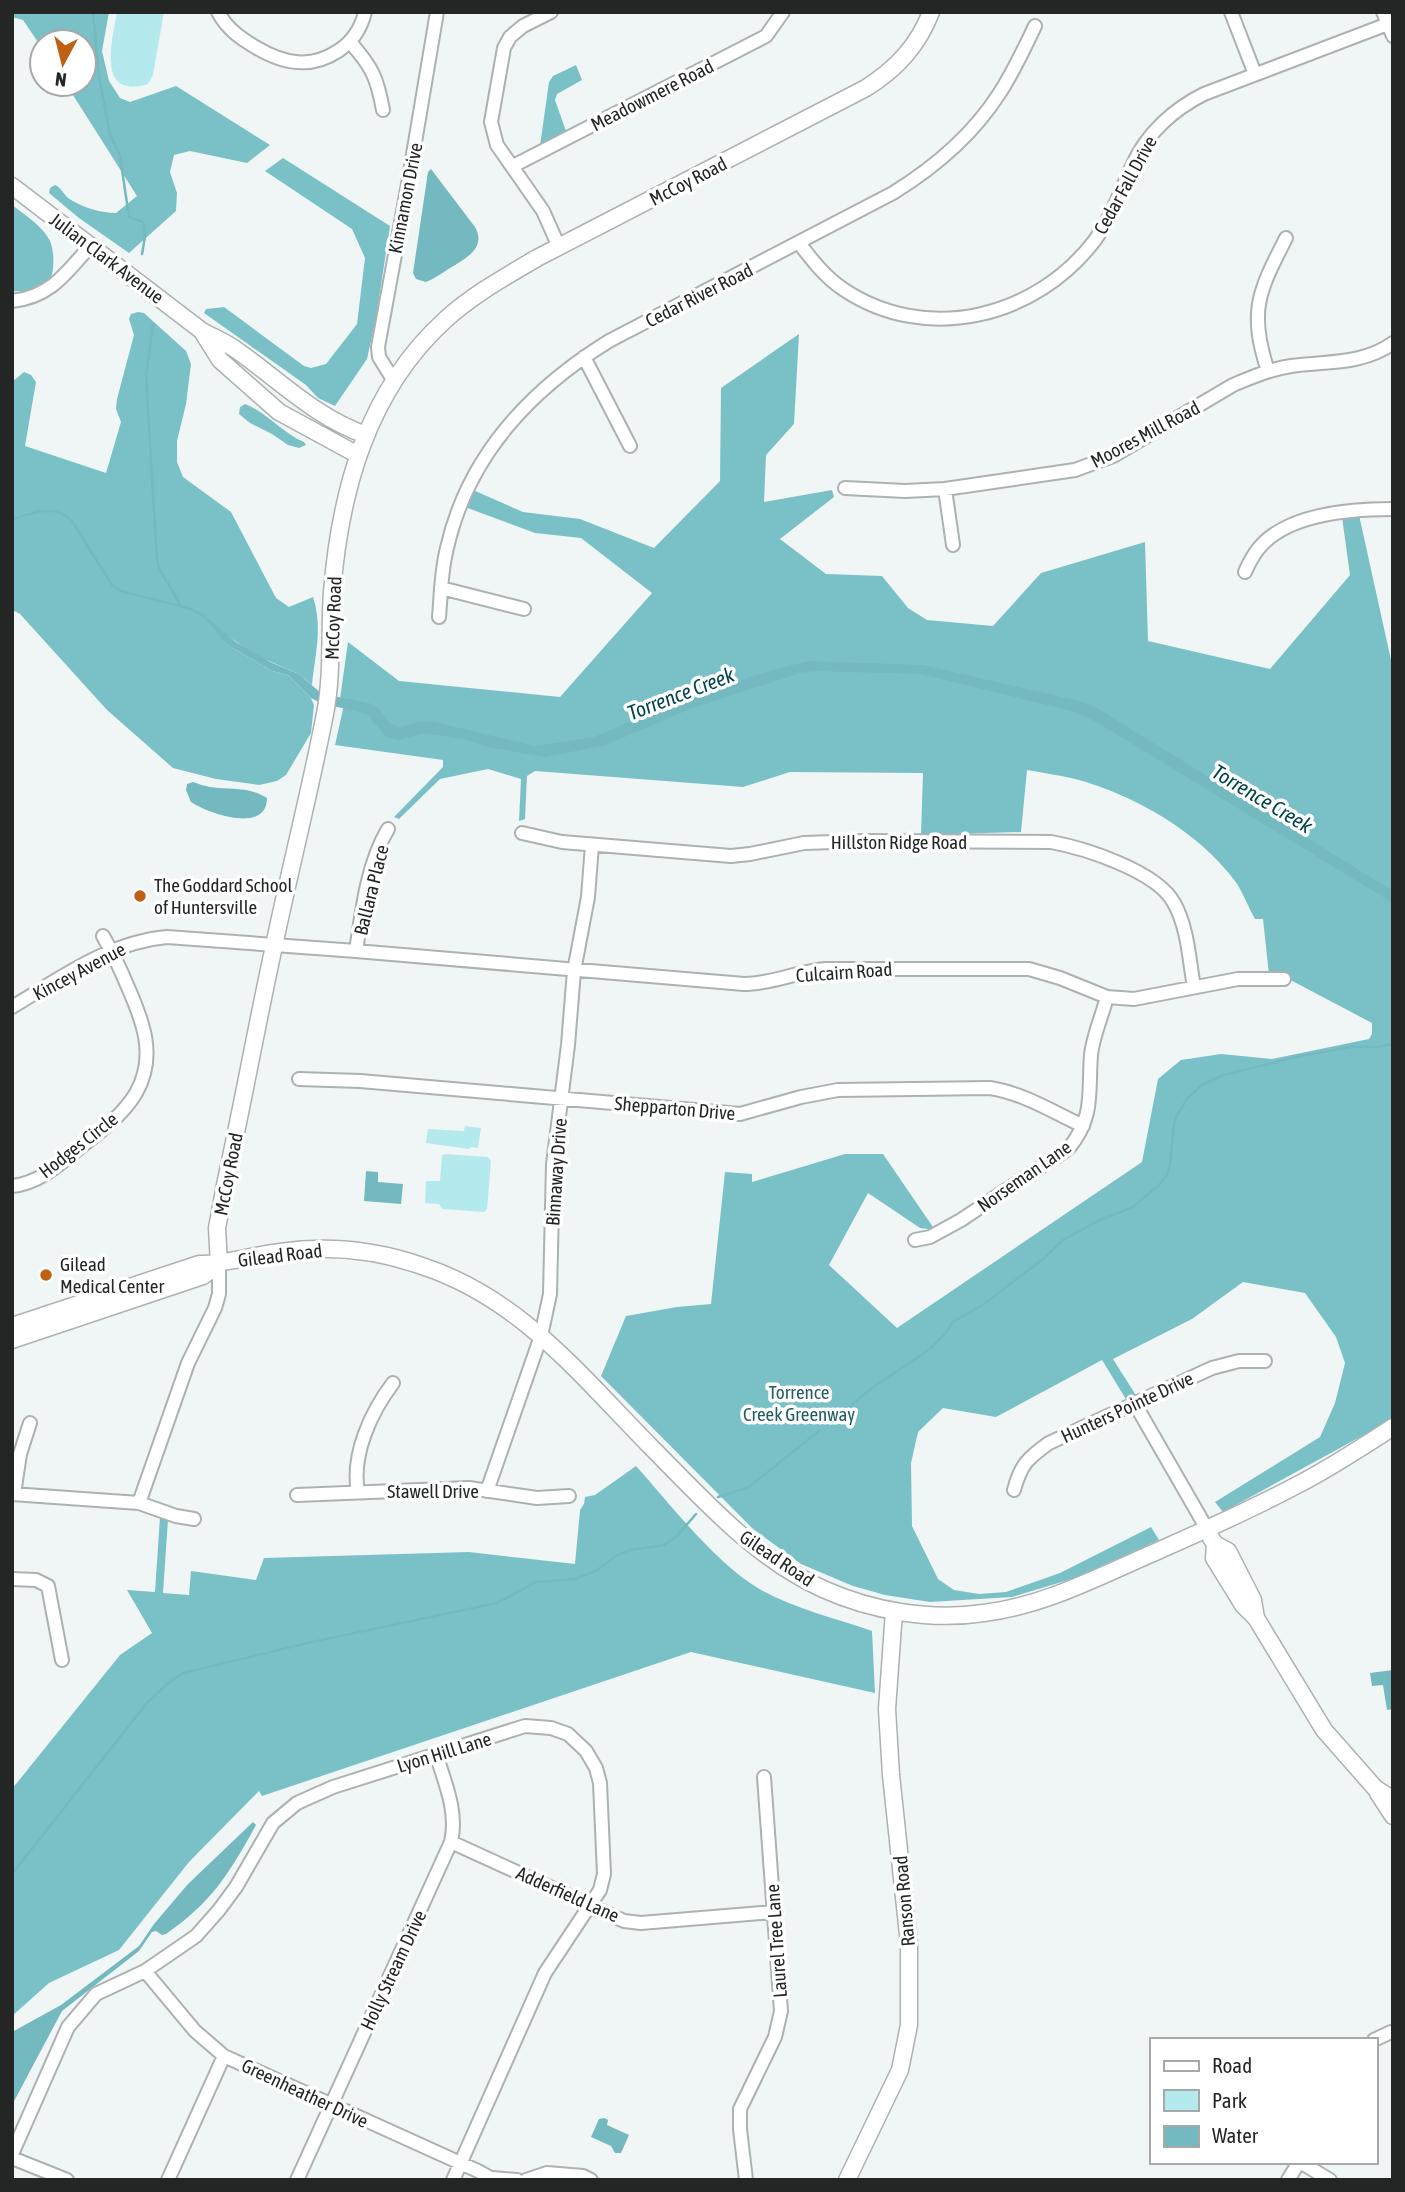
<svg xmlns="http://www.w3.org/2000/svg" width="1405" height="2192" font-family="'Asap Condensed',sans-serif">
  <rect width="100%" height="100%" fill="#f0f6f6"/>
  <path fill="#b4eaee" d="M117,12H164L153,75L148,84C96,100 112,41 117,12Z
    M465,1126L481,1128L478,1148L470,1147L469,1149L426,1143L428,1129L464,1131Z
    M446,1154L488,1157L491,1161L487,1209L484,1212L442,1209L439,1204L425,1203L426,1181H440L442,1155Z"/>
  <path fill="#7ac1c7" d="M12,12H109L102,51L109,81L120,98L130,102L176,86L270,145L247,163L190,151L174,155L170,172L177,193L176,211L129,253L79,218L49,193L50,188L55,185C62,188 64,196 71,200C85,208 101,213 116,213L137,196L66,84H84V42H42V48L23,20L12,17Z
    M576,65L582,80L557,94L555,100L566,131L540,146L549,82L553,76Z
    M283,158L390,226L376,318L367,359L335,406L318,398L306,385L204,313L206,309L224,307L304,366L311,368L326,364L357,324L365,258L352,229L265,171Z
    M12,205C25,215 41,225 49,239C55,249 56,279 45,286C38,291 20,292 12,291Z
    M138,312L144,313L186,351L191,364L186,404L177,441V462L183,477L231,512L276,598L289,607L313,597C323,628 315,654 312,685L299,674L257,656L228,636L233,648L272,671L288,675L311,698L314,705L311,733L286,775L277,781L259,785L216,779L173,768L107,710L20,614L12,610V382L24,372L31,375L36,382L25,446L106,473L121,422L116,409L117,399L134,335L129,319L131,314Z
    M799,334L794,424L766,455L764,502L832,490L834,497L780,539L826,574L882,576L908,608L927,620L993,626L1041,573L1145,542L1148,641L1270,669L1350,575L1342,517L1359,515L1393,669V1419L1223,1512L1215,1502L1320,1437L1335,1403L1345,1363L1336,1337L1305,1293L1243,1282L1192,1319L1113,1359L1137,1397L1127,1401L1102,1360L996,1417L943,1408L918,1432L911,1463L912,1526L938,1579L954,1590L979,1594L1006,1592L1060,1573L1151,1527L1159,1540L1075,1578L1012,1597L930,1602L885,1595L853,1586L801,1564L753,1529L601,1376L626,1316L677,1307L711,1304L725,1172L752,1174V1182L845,1154H883L935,1230L920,1228L868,1193L829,1265L897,1328L1142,1162L1158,1079L1181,1060L1221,1054L1272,1059L1369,1039L1372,1034V1023L1281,975H1269L1263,919H1255C1248,907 1243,892 1235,881C1199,832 1133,794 1075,779C1059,775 1043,773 1027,770L1021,832L921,835L923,773L790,772L743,787L535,771L527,776L525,819L519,821L521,779L488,769L440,779L399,819L394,817L443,767V760L335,745L345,700L340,699L348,642L399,681L560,697L652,593L581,538L535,533L465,507L473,490L523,512L580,519L654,548L720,481L721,388Z
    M245,404C268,413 282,433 304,442L306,445L299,448L288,445L272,434L250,423L239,414L240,407Z
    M636,1466C672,1506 715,1563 761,1590C795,1609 835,1618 872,1631L875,1693L691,1652L262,1796L259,1791L189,1862L119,1950L49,1983L12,2016V1789L120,1655L152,1633L127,1590L155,1592L160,1517L168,1520L163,1593L189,1595L191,1571L256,1580L264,1558L469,1552L575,1564L580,1510L584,1504L585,1497L595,1495Z"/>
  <path fill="#73b9bf" d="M431,169L475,227C487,248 465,259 450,268C442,273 434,279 426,282L416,279L413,273L428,172Z
    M202,614L236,642L270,662L299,674L322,694L369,703L378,708L390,723L399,727L420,722H434L536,746L594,737L684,699L763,673L808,661L923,665L1079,701L1097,708L1393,891V903L1098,723L1076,712L920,674L816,671L800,673L690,709L606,745L545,757L488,747L463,739L425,733L399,740L386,737L367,714L321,703L311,698L288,675L272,671L233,648L221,638Z
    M193,782C199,784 204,786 210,787C231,790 247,786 267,798C267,834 209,814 191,802L186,790L187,784Z
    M366,1171L378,1172V1182L403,1184L401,1204L364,1201Z
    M1393,1670V1709L1387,1710L1383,1685L1372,1686L1370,1673Z
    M253,1822L256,1825C229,1874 212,1902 166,1934L162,1935L156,1931L152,1932L139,1951L62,2011L12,2105V2032L61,2005L139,1946L154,1924L188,1884Z
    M604,2118L608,2120L607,2125L629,2135L621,2153H615L611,2146L591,2137L599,2119Z"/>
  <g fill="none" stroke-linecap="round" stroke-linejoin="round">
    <path stroke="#73b9bf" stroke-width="2.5" d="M93,12L99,77L110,134L120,156L129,217L143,222L145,237L142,254
      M153,324L146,377L157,560L159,568L181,606
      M12,519C33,513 55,503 72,521L112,585L121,591L191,609L204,616
      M833,1420L872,1388L930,1349L944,1335L953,1322L984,1304L1043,1259L1063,1240L1098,1221L1133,1207L1159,1185L1167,1175L1170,1164L1174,1125L1177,1115L1187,1099L1202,1085L1221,1076L1296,1057L1351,1047H1378L1393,1044
      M718,1497L749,1487L819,1431
      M12,1874L146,1704L167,1684L183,1673L312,1642L497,1603L536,1582L575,1579L596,1571L617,1555L630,1550L664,1545L677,1536L696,1514"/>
    <g stroke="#acb1b2" stroke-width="16">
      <path id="street" d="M218,12C227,29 240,38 257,48C284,64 311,69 338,51C352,42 361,29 365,12
        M551,12L523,26L510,37L504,48L491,122L497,145L543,211L559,247
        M1231,12L1255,74
        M1383,12L1393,36
        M350,42C372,67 377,77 383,110
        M513,166L766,36L783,12
        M799,243C812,260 825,277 843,289C926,345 1036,318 1095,240C1112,216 1121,190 1133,164C1147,133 1174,109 1204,94L1393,22
        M12,301C51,297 67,272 91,245
        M584,357L630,446
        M1268,371C1248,311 1259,291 1286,238
        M394,381L379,357L378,347L408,184L437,12
        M845,488L905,491L945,489L1075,470L1113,456L1233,385C1252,377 1271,369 1291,366C1327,361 1362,365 1393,343
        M945,489L953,545
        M1245,572C1249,563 1253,555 1259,548C1287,514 1351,509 1393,509
        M441,588L524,609
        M439,617C441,594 441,571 447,548C468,455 530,390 609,341L893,193C935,167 972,136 999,94C1013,73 1024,49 1035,26
        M522,833L562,842L731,856L750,854L804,843L864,841L1051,842C1084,848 1157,871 1174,903C1188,928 1189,959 1194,987
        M356,951C362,911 367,864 388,829
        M12,1007C61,978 109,942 167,937L356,951L744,984C772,984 798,971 826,969H1029L1060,978L1107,997L1134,999L1238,979H1284
        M299,1079L360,1081L740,1114L801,1097L838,1090L990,1088C1023,1093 1053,1112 1083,1126
        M12,1186C40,1183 61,1163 82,1146C101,1131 123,1115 136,1093C157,1056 143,1021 127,985C120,968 112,952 103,936
        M915,1240L930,1237L961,1220L1069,1148C1095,1116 1088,1092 1091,1055C1093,1036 1102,1016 1107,997
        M1135,1404L1207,1529
        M1014,1490C1021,1464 1028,1458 1049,1443L1212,1368L1239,1361H1265
        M487,1491L541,1336L550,1294L553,1164L568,1045L574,971L588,897L592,845
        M358,1492C351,1455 371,1412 393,1383
        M12,1494L139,1503L176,1516L194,1519
        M14,1494L20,1454L30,1423
        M297,1495L469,1488L537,1498L569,1496
        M139,1503L188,1363L215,1308L219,1294V1264
        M12,1579L36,1580L48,1586L62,1660
        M451,1842L624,1921L641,1923L773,1912
        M145,1971L195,2031L224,2056L478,2171L494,2180
        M1374,2040L1391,2032
        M12,2154L68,2027L96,1994L145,1971L196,1936L219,1910L236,1887L273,1823L297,1803L333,1787L525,1726L551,1728L568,1734L586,1751L596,1768L600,1783L604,1874L600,1890L545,1973L453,2180
        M12,2158L67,2180
        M1300,2162L1330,2180
        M492,2178L517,2180
        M168,2180L224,2056
        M297,2180L451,1842C458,1812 445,1783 436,1754
        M526,2180L547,2173L583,2176L591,2180
        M746,2180L740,2129V2109L775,2037L781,2011L764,1777
        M1288,2180L1299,2162"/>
    </g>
    <g stroke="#acb1b2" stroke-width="19">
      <path id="secondary" d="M12,186L202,331C213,337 225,342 235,349C278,379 316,418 366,435
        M203,333L220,360L279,412L358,455
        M219,1264L217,1228L226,1180C243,1102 257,1024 274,946C290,869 310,791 325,714C333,672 329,634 332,592C340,492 367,391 445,320C472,295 505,277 537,258L866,88C896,69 918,46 931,12
        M12,1326L199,1264C227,1264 253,1255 280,1252C328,1245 376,1250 422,1266C520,1298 580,1375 650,1446C703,1499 753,1557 823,1589C872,1611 930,1621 984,1613C1041,1606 1092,1580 1144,1557C1196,1534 1249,1511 1299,1484C1332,1467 1362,1447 1393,1427
        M12,1340L203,1276L219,1264
        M1211,1538L1215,1544L1228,1551L1253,1600L1256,1618
        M1215,1544L1214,1558L1243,1605L1256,1618L1324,1730L1375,1788L1393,1800
        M1378,1793L1393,1816
        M847,2180L900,2070L909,2025V1944L891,1775L887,1709L894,1611"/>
    </g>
    <use href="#street" stroke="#fff" stroke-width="12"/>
    <use href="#secondary" stroke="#fff" stroke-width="16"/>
  </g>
  <g fill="#be6114" stroke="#fff" stroke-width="2.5">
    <circle cx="140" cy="896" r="7"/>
    <circle cx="46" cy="1275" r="7"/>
  </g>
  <g text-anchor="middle" stroke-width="7" stroke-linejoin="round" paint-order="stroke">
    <g font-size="19" fill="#242626" stroke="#fff">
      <text transform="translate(652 95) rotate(-27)" y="7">Meadowmere Road</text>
      <text transform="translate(688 181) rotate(-27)" y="7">McCoy Road</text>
      <text transform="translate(1125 185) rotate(-61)" y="7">Cedar Fall Drive</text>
      <text transform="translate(405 198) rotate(-79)" y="7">Kinnamon Drive</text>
      <text transform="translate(107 258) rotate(37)" y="7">Julian Clark Avenue</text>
      <text transform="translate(699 295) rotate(-27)" y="7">Cedar River Road</text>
      <text transform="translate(1145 434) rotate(-28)" y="7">Moores Mill Road</text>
      <text transform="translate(333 618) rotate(-88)" y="7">McCoy Road</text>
      <text x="899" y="849">Hillston Ridge Road</text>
      <text transform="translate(371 890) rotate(-76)" y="7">Ballara Place</text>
      <text transform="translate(79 971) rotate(-28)" y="7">Kincey Avenue</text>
      <text transform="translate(844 972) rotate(-4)" y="7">Culcairn Road</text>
      <text transform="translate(675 1108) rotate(5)" y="7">Shepparton Drive</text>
      <text transform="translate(78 1145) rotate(-38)" y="7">Hodges Circle</text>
      <text transform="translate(556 1172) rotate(-86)" y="7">Binnaway Drive</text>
      <text transform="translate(228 1174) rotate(-79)" y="7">McCoy Road</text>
      <text transform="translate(1024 1176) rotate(-35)" y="7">Norseman Lane</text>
      <text transform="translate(280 1255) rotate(-7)" y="7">Gilead Road</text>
      <text transform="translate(1127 1407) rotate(-25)" y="7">Hunters Pointe Drive</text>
      <text x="433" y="1498">Stawell Drive</text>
      <text transform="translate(777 1558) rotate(34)" y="7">Gilead Road</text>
      <text transform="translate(444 1752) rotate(-17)" y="7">Lyon Hill Lane</text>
      <text transform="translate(568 1894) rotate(24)" y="7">Adderfield Lane</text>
      <text transform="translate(904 1901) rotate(-95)" y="7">Ranson Road</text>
      <text transform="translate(776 1941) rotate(-94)" y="7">Laurel Tree Lane</text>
      <text transform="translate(393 1970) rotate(-65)" y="7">Holly Stream Drive</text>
      <text transform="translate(305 2093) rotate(25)" y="7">Greenheather Drive</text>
    </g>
    <g font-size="19" fill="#242626" stroke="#fff" text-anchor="start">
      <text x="154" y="892">The Goddard School<tspan x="154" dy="22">of Huntersville</tspan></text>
      <text x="60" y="1271">Gilead<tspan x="60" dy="22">Medical Center</tspan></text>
    </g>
    <g font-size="19" fill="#215d61" stroke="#fff">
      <text x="799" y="1399">Torrence<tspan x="799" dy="22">Creek Greenway</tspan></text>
    </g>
    <g font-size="21" font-style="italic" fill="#00454a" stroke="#fff">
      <text transform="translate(681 694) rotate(-21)" y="7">Torrence Creek</text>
      <text transform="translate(1262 799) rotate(31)" y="7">Torrence Creek</text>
    </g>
  </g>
  <rect width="1405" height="2192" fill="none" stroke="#242626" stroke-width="28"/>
  <rect x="1150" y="2038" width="228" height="126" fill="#ffffff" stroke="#a7a8a8" stroke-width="2"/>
  <rect x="1164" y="2061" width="35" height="10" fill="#ffffff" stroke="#a7a8a8" stroke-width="2"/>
  <text x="1212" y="2073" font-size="21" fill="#242626">Road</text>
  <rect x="1164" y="2090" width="35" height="21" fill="#b4eaee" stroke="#a7a8a8" stroke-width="2"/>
  <text x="1212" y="2108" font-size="21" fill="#242626">Park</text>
  <rect x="1164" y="2126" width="35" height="21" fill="#73b9bf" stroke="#a7a8a8" stroke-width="2"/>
  <text x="1212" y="2143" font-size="21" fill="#242626">Water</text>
  <g transform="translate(63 63) rotate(187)"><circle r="33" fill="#ffffff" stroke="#a7a8a8" stroke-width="2"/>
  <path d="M0-5L12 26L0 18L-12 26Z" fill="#be6114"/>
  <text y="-10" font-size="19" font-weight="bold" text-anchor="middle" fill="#242626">N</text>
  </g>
</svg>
